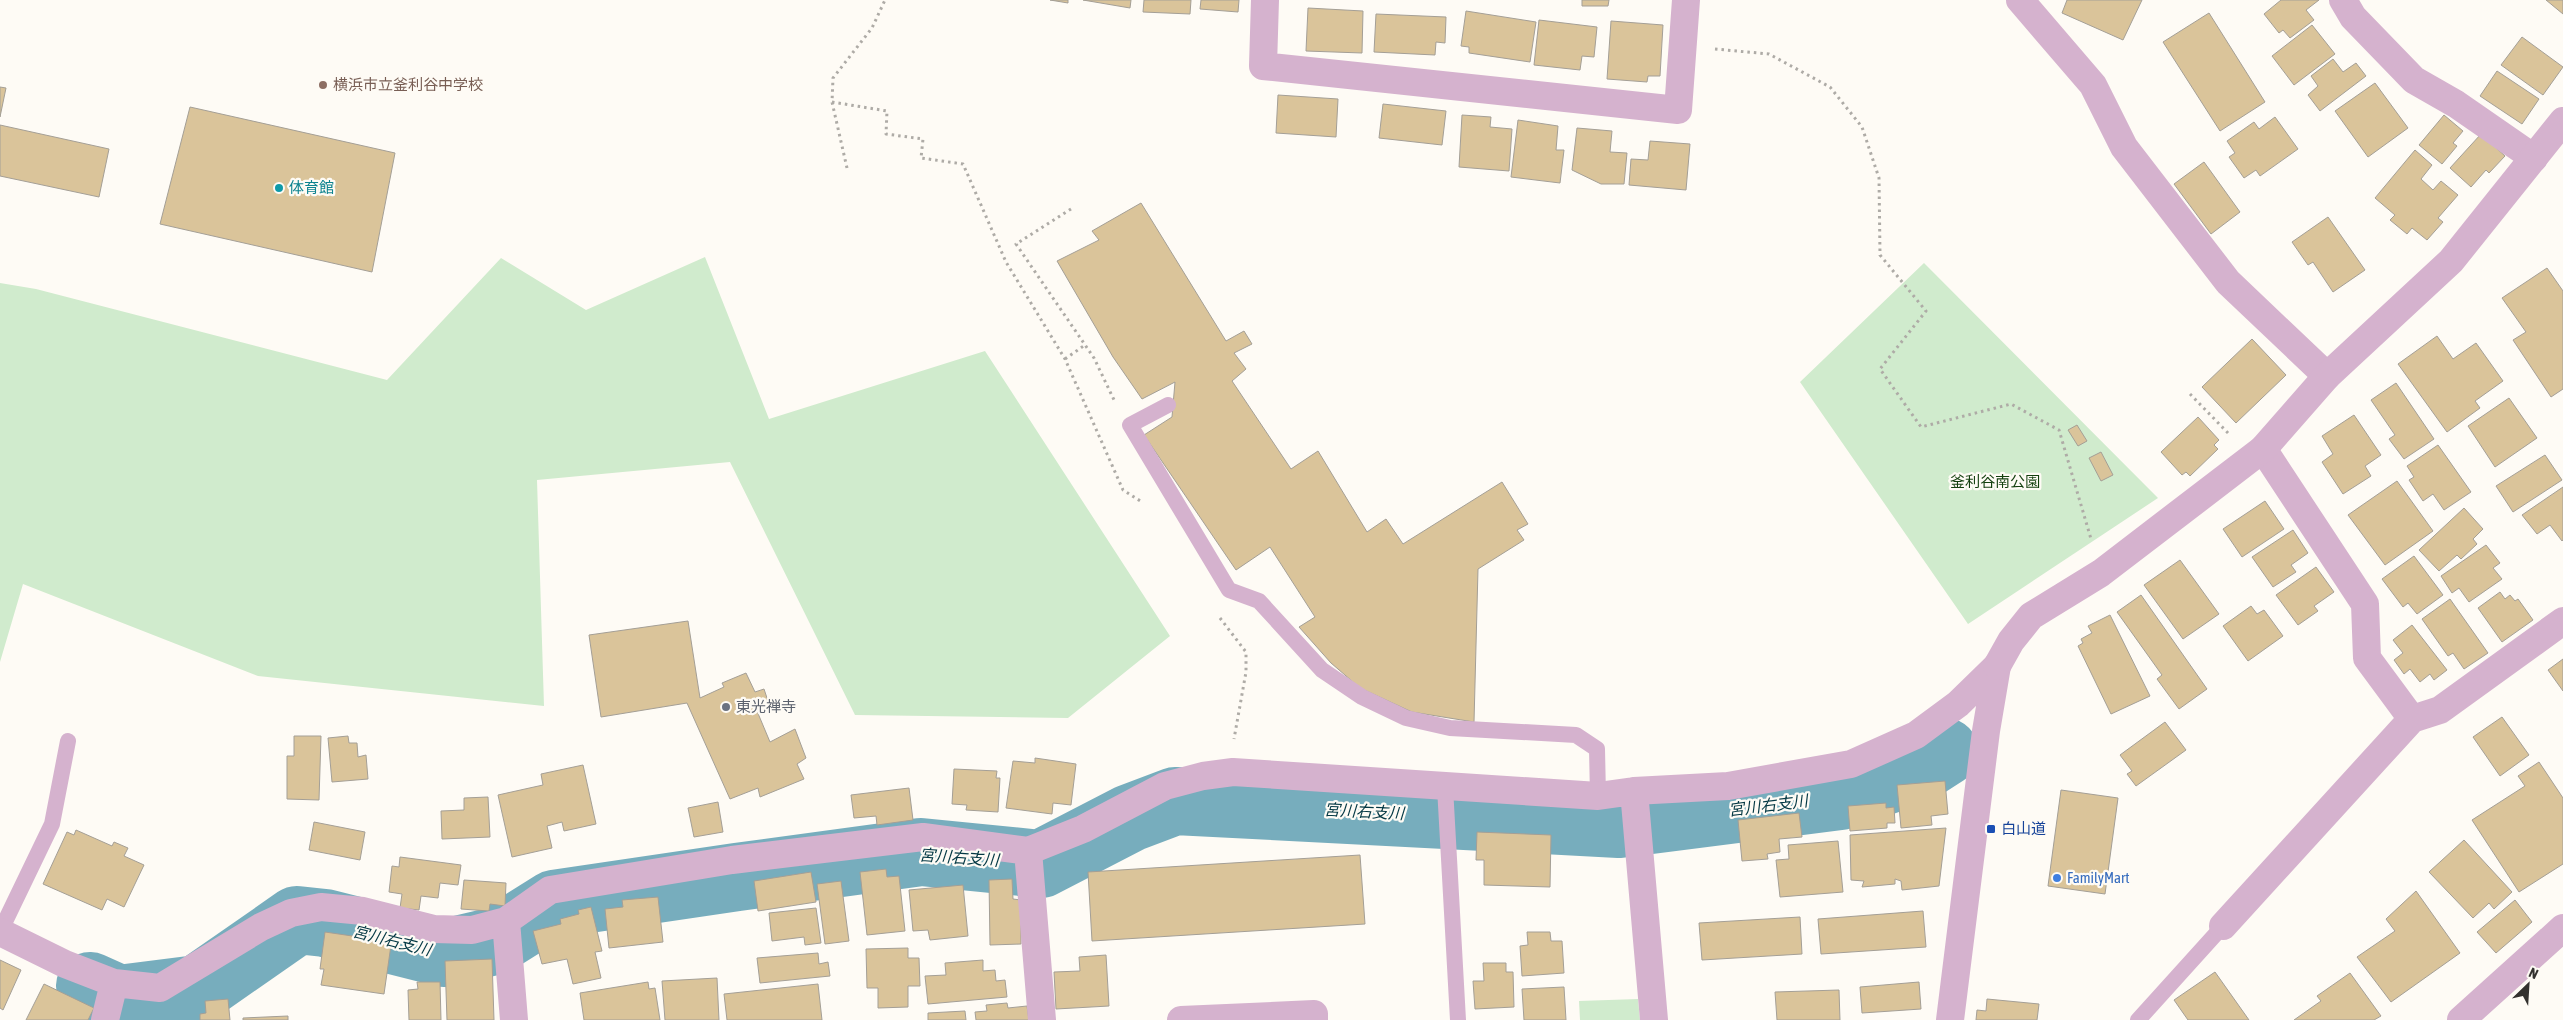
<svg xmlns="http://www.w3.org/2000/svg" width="2563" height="1020" font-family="'Asap Condensed','Noto Sans JP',sans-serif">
  <rect width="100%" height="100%" fill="#fefbf5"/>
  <path fill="#d0ebcd" d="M705,257L769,419L985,351L1170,636L1068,718L855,715L730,462L537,480L544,706L258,676L23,584L0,662V283L36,289L387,380L501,258L586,310Z
    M1924,263L2158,498L1968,624L1800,382Z
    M1638,999L1640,1020H1580L1579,1001Z"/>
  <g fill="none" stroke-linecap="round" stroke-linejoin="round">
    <path stroke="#77adbd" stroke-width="68" d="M90,986L119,999L198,989L297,920L325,923L444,953L495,941L554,904L737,877L921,852L1041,864L1130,818L1175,801L1619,824L1840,796L1917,770L1945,752"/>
  </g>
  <path fill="#dac49a" stroke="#a49f96" d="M1050,0H1068V3Z
    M1083,0H1131L1130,8Z
    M1144,0H1191L1190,14L1143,12Z
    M1201,0H1239L1238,12L1200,9Z
    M1582,0H1609L1608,6H1582Z
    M2067,0H2142L2123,40L2062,13Z
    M2281,0H2319L2306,10L2314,20L2290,38L2283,30L2279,33L2264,14Z
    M2546,0H2563V14Z
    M1308,8L1363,11L1362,53L1306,51Z
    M1466,11L1536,22L1530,62L1469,53V47L1461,46Z
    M2209,13L2265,102L2220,131L2163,42Z
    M1376,14L1446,17L1445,43L1436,42L1435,55L1374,52Z
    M1539,20L1597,27L1594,57L1582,56L1580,70L1534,65Z
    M1611,21L1663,25L1660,76H1648L1647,82L1607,79Z
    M2312,25L2335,54L2294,85L2272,56Z
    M2522,37L2563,67L2543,95L2501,65Z
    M2333,59L2343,72L2356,63L2366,76L2320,111L2308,95L2318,86L2311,76Z
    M2497,71L2539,99L2522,124L2480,96Z
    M2375,83L2408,128L2368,157L2335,111Z
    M0,87L6,88L0,117Z
    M1278,95L1338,99L1336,137L1276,133Z
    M1383,104L1446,111L1442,145L1379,138Z
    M190,107L395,153L372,272L160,224Z
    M1462,115L1491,117L1490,127L1512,129L1509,171L1459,167Z
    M2444,115L2463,131L2453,143L2457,146L2442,164L2419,145Z
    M2275,117L2298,149L2260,176L2256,170L2244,178L2229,157L2235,153L2227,141L2254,122L2259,129Z
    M1518,120L1558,126L1556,150H1564L1560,183L1511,177Z
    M0,125L109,149L99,197L0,176Z
    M1577,128L1612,131L1610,152L1627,153L1624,184H1601L1572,170Z
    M2481,134L2505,156L2489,173L2486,170L2471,187L2450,168Z
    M1650,141L1690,144L1686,190L1629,185L1631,159L1648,160Z
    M2415,150L2432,165L2421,179L2433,190L2441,181L2458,195L2438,218L2443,222L2427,240L2412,228L2407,234L2390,220L2395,215L2375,198Z
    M2204,162L2240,212L2211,234L2174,184Z
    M1141,203L1226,341L1244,331L1252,344L1234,353L1246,369L1232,381L1291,469L1318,451L1367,532L1386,519L1403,544L1502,482L1528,524L1517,530L1524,540L1478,569L1474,722L1412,712L1360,688L1331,663L1299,627L1315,617L1270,547L1236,570L1144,435L1172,417L1175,382L1142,399L1113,357L1057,261L1099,240L1092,231Z
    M2328,217L2365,270L2333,292L2313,262L2308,265L2292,242Z
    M2547,268L2563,291V389L2551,397L2513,340L2526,332L2502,298Z
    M2437,336L2453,359L2476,343L2503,381L2475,401L2480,408L2447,432L2398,364Z
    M2252,339L2286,375L2236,423L2202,387Z
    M2396,383L2434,439L2404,459L2389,439L2395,435L2371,400Z
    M2509,398L2537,438L2495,467L2468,426Z
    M2354,415L2381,455L2365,466L2371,476L2343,494L2322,462L2333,454L2322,436Z
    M2198,417L2219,440L2214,445L2218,449L2190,476L2186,472L2182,475L2161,452Z
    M2077,425L2087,441L2078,446L2068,430Z
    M2438,445L2471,492L2444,510L2433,494L2423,501L2409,480L2414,477L2407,466Z
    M2101,452L2113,475L2101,481L2089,458Z
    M2545,455L2562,480L2513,512L2496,486Z
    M2397,481L2433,531L2385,565L2348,515Z
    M2563,487V540L2562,541L2550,525L2537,534L2522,515Z
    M2265,501L2284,529L2242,557L2223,529Z
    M2464,508L2483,529L2473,539L2477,544L2461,559L2457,555L2439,571L2419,550Z
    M2293,530L2308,553L2291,565L2296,572L2273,587L2252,557Z
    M2486,545L2500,563L2493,568L2502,579L2469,602L2459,588L2452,593L2441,576Z
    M2414,556L2443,595L2417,614L2408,603L2403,607L2382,579Z
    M2180,560L2219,614L2183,639L2144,585Z
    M2316,567L2334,592L2314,606L2318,611L2298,625L2276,595Z
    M2500,592L2505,599L2510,595L2515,601L2518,599L2533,620L2502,642L2478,608Z
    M2141,595L2207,689L2179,709L2157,679L2162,675L2117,612Z
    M2450,599L2488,653L2464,669L2453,653L2448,656L2422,619Z
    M2251,606L2257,614L2264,610L2283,636L2248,661L2223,626Z
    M2110,615L2150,696L2111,714L2078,646L2083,643L2081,639L2092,633L2088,626Z
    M688,621L700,698L724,687L722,683L746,673L755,692L764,689L769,704L757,711L770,742L795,729L806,758L797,764L804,779L760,797L758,788L730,799L687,703L601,717L589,635Z
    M2412,625L2447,670L2434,680L2430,674L2420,682L2410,669L2404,674L2394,660L2403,653L2393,640Z
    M2563,659V691L2548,670Z
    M2502,717L2529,755L2500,776L2473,737Z
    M2165,722L2186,750L2136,786L2127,774L2132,771L2120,755Z
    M294,736H321L319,800L287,799V756H294Z
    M348,736L349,743H357L358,757L366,755L368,779L332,782L328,738Z
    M1035,758L1076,764L1071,805L1053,803L1052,814L1006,808L1013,761L1035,763Z
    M2539,762L2563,798V864L2519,892L2472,820L2525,786L2518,776Z
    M583,765L596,824L564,831L562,822L547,826L552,848L512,857L498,795L543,785L541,774Z
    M954,769L997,771L996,778H1000L998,812L966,810L967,805L952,804Z
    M1945,781L1948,814L1931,816L1932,825L1901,828L1897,785Z
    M909,788L913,820L877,825L876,816L854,818L851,795Z
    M2061,790L2118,798L2105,894L2048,886Z
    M488,797L490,837L442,839L441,811L464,810V798Z
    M718,802L723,832L694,837L688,808Z
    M1886,803V808L1894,807L1895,823H1887V828L1850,831L1848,806Z
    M1799,813L1802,837L1779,839L1780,852L1767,854L1768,859L1742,861L1738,820Z
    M314,822L365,832L360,860L309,850Z
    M1946,828L1939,886L1902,890L1901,881L1895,879V884L1862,887L1864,881L1851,880L1850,835Z
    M76,830L112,846L114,842L128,848L124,856L144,865L124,907L107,899L102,910L43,884L67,832L74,835Z
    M1477,832L1551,835L1550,887L1484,885V860H1476Z
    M2464,840L2512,892L2494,909L2489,903L2473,918L2429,872Z
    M1838,841L1843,892L1780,897L1776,860L1789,859L1788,845Z
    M1360,855L1365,924L1092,941L1088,872Z
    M400,857L461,865L458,885L440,883L438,898L421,896L419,910L400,908L402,894L389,892L392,866L399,867Z
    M886,869L887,877L899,876L905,931L867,935L860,872Z
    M811,872L816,902L758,911L754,881Z
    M1012,879L1013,899L1021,900V944L990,945L989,880Z
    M464,880L506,883L505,906L490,904L489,911L461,909Z
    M841,881L849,941L825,944L817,884Z
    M963,885L968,936L930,940L928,930L913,931L909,890Z
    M2416,891L2460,953L2391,1002L2357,957L2395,931L2386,919Z
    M658,897L663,942L609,948L605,909L623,907L622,900Z
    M2515,900L2532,922L2496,953L2477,932Z
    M591,907L602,951L595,952L601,978L573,984L567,959L542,964L533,931L561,924L560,919L579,914L578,910Z
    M816,908L821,943L805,945L804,937L772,941L769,913Z
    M1923,911L1926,947L1821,954L1818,919Z
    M1800,917L1802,954L1702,960L1699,923Z
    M325,932L373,939V943L391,945L384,994L321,985L324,969H320Z
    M1527,932H1550L1551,941H1562L1564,973L1522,976L1520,946L1528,945Z
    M908,948V958H919L920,986H908V1007L878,1008V988H867L866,949Z
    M818,953L819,964L828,962L830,976L760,983L757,958Z
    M1106,955L1109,1006L1056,1009L1054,972L1080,971L1079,957Z
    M492,959L494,1020H447L445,961Z
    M0,960L21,970L3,1010L0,1008Z
    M983,960V971L995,970L996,981L1005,980L1007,997L928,1004L925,976L946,975L945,963Z
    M1483,963H1506V972H1513L1514,1007L1475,1009L1473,981H1484Z
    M2215,972L2249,1020H2188L2174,1000Z
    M2350,973L2381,1016L2374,1020H2294L2321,1001L2317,996Z
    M717,978L719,1020H665L662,981Z
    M417,982H440L441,1020H409L408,990L418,989Z
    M648,982L649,989L655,988L660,1020H584L580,993Z
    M1919,982L1921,1009L1862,1013L1860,987Z
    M44,984L94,1008L88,1020H26Z
    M818,984L822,1020H727L724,994Z
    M1564,987L1566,1020H1524L1522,989Z
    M1839,990L1840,1020H1777L1775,992Z
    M228,999L230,1020H200V1014L206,1013L205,1001Z
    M1987,999L2039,1004L2037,1020H1976L1977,1010L1986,1011Z
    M1007,1003L1008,1008L1027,1006L1029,1020H976L975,1012L987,1011L986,1005Z
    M965,1011L966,1020H928V1013Z
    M288,1016V1020H243V1018Z"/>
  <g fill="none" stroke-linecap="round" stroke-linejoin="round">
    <path stroke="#aeaba6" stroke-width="3" stroke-dasharray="2.5 4" stroke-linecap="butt" d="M1715,49L1769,54L1830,87L1862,127L1879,178L1880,255L1926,311L1880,369L1921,427L2011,404L2059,430L2091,539
      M832,102L887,111L886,134L923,139L921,158L963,164L1006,262L1065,359L1123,490L1142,502
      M847,168L832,102L833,78L872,28L885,0
      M1071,209L1016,244L1094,358L1115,402
      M1065,359L1085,345
      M2190,394L2229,434
      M1220,618L1246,652V672L1234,739"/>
    <path stroke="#d5b2ce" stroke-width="16" d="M1168,405L1130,425L1229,590L1259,601L1322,670L1362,697L1406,718L1450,728L1576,735L1597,749L1598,796
      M1445,787L1458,1020
      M0,932L52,824L68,741
      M2138,1020L2223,926"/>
    <path stroke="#d5b2ce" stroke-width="28" d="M1265,0L1263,66L1678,110L1686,0
      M2020,0L2093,85L2124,147L2228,282L2327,376
      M2343,0L2353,17L2414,80L2456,104L2534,158
      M2263,449L2365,604L2367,658L2412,719
      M1634,791L1654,1020
      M1028,851L1042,1020
      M506,921L514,1020
      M2223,926L2412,719L2440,710L2563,621
      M0,932L65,964L114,983L160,988L261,927L291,913L321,907L363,911L434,929L472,930L506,921L550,890L732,860L923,837L1028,851L1083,829L1165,786L1203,776L1233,772L1598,796L1634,791L1728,786L1851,764L1916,735L1958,704L1997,666
      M105,1020L114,983
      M1181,1020L1314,1014V1020
      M1950,1020L1986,731L1997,666"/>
    <path stroke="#d5b2ce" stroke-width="28" d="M1997,666L2011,641L2031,616L2101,573L2263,449L2327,376L2451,261L2563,121
      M2461,1020L2563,928"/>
  </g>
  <circle fill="#8d6e63" stroke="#fefbf5" stroke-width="2" cx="323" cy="85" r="5"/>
  <circle fill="#0f9aa8" stroke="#fefbf5" stroke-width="2" cx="279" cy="188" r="5"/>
  <circle fill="#6b7280" stroke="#fefbf5" stroke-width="2" cx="726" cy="707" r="5"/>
  <rect fill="#1a4fb4" stroke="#fefbf5" stroke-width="2" x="1986" y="824" width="10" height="10" rx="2.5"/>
  <circle fill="#3f7fe0" stroke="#fefbf5" stroke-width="2" cx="2057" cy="878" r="5"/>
  <g text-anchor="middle" stroke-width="4.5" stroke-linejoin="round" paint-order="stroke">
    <g font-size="15" fill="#785e54" stroke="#fefbf5" text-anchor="start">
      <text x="333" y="90">横浜市立釜利谷中学校</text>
    </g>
    <g font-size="15" fill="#0d838f" stroke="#fefbf5" text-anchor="start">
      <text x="289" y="193">体育館</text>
    </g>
    <g font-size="15" fill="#133f0e" stroke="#fefbf5">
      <text x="1995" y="487">釜利谷南公園</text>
    </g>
    <g font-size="15" fill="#5b616d" stroke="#fefbf5" text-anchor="start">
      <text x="736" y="712">東光禅寺</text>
    </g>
    <g font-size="15" fill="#164399" stroke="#fefbf5" text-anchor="start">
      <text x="2001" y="834">白山道</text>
    </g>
    <g font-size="15" fill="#366cbe" stroke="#fefbf5" text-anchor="start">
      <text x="2067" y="883">FamilyMart</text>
    </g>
    <g font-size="16" font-style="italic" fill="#043844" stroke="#fefbf5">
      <text transform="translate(1768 805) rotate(-7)" y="6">宮川右支川</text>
      <text transform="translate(1364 811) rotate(3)" y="6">宮川右支川</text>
      <text transform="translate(959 857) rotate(4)" y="6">宮川右支川</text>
      <text transform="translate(392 940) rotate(14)" y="6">宮川右支川</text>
    </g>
  </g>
  <g transform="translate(2528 985) rotate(25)" stroke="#fefbf5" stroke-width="4" paint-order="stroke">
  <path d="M0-4L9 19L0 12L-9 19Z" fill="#33312e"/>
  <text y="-8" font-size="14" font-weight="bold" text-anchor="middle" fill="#33312e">N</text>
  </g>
</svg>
